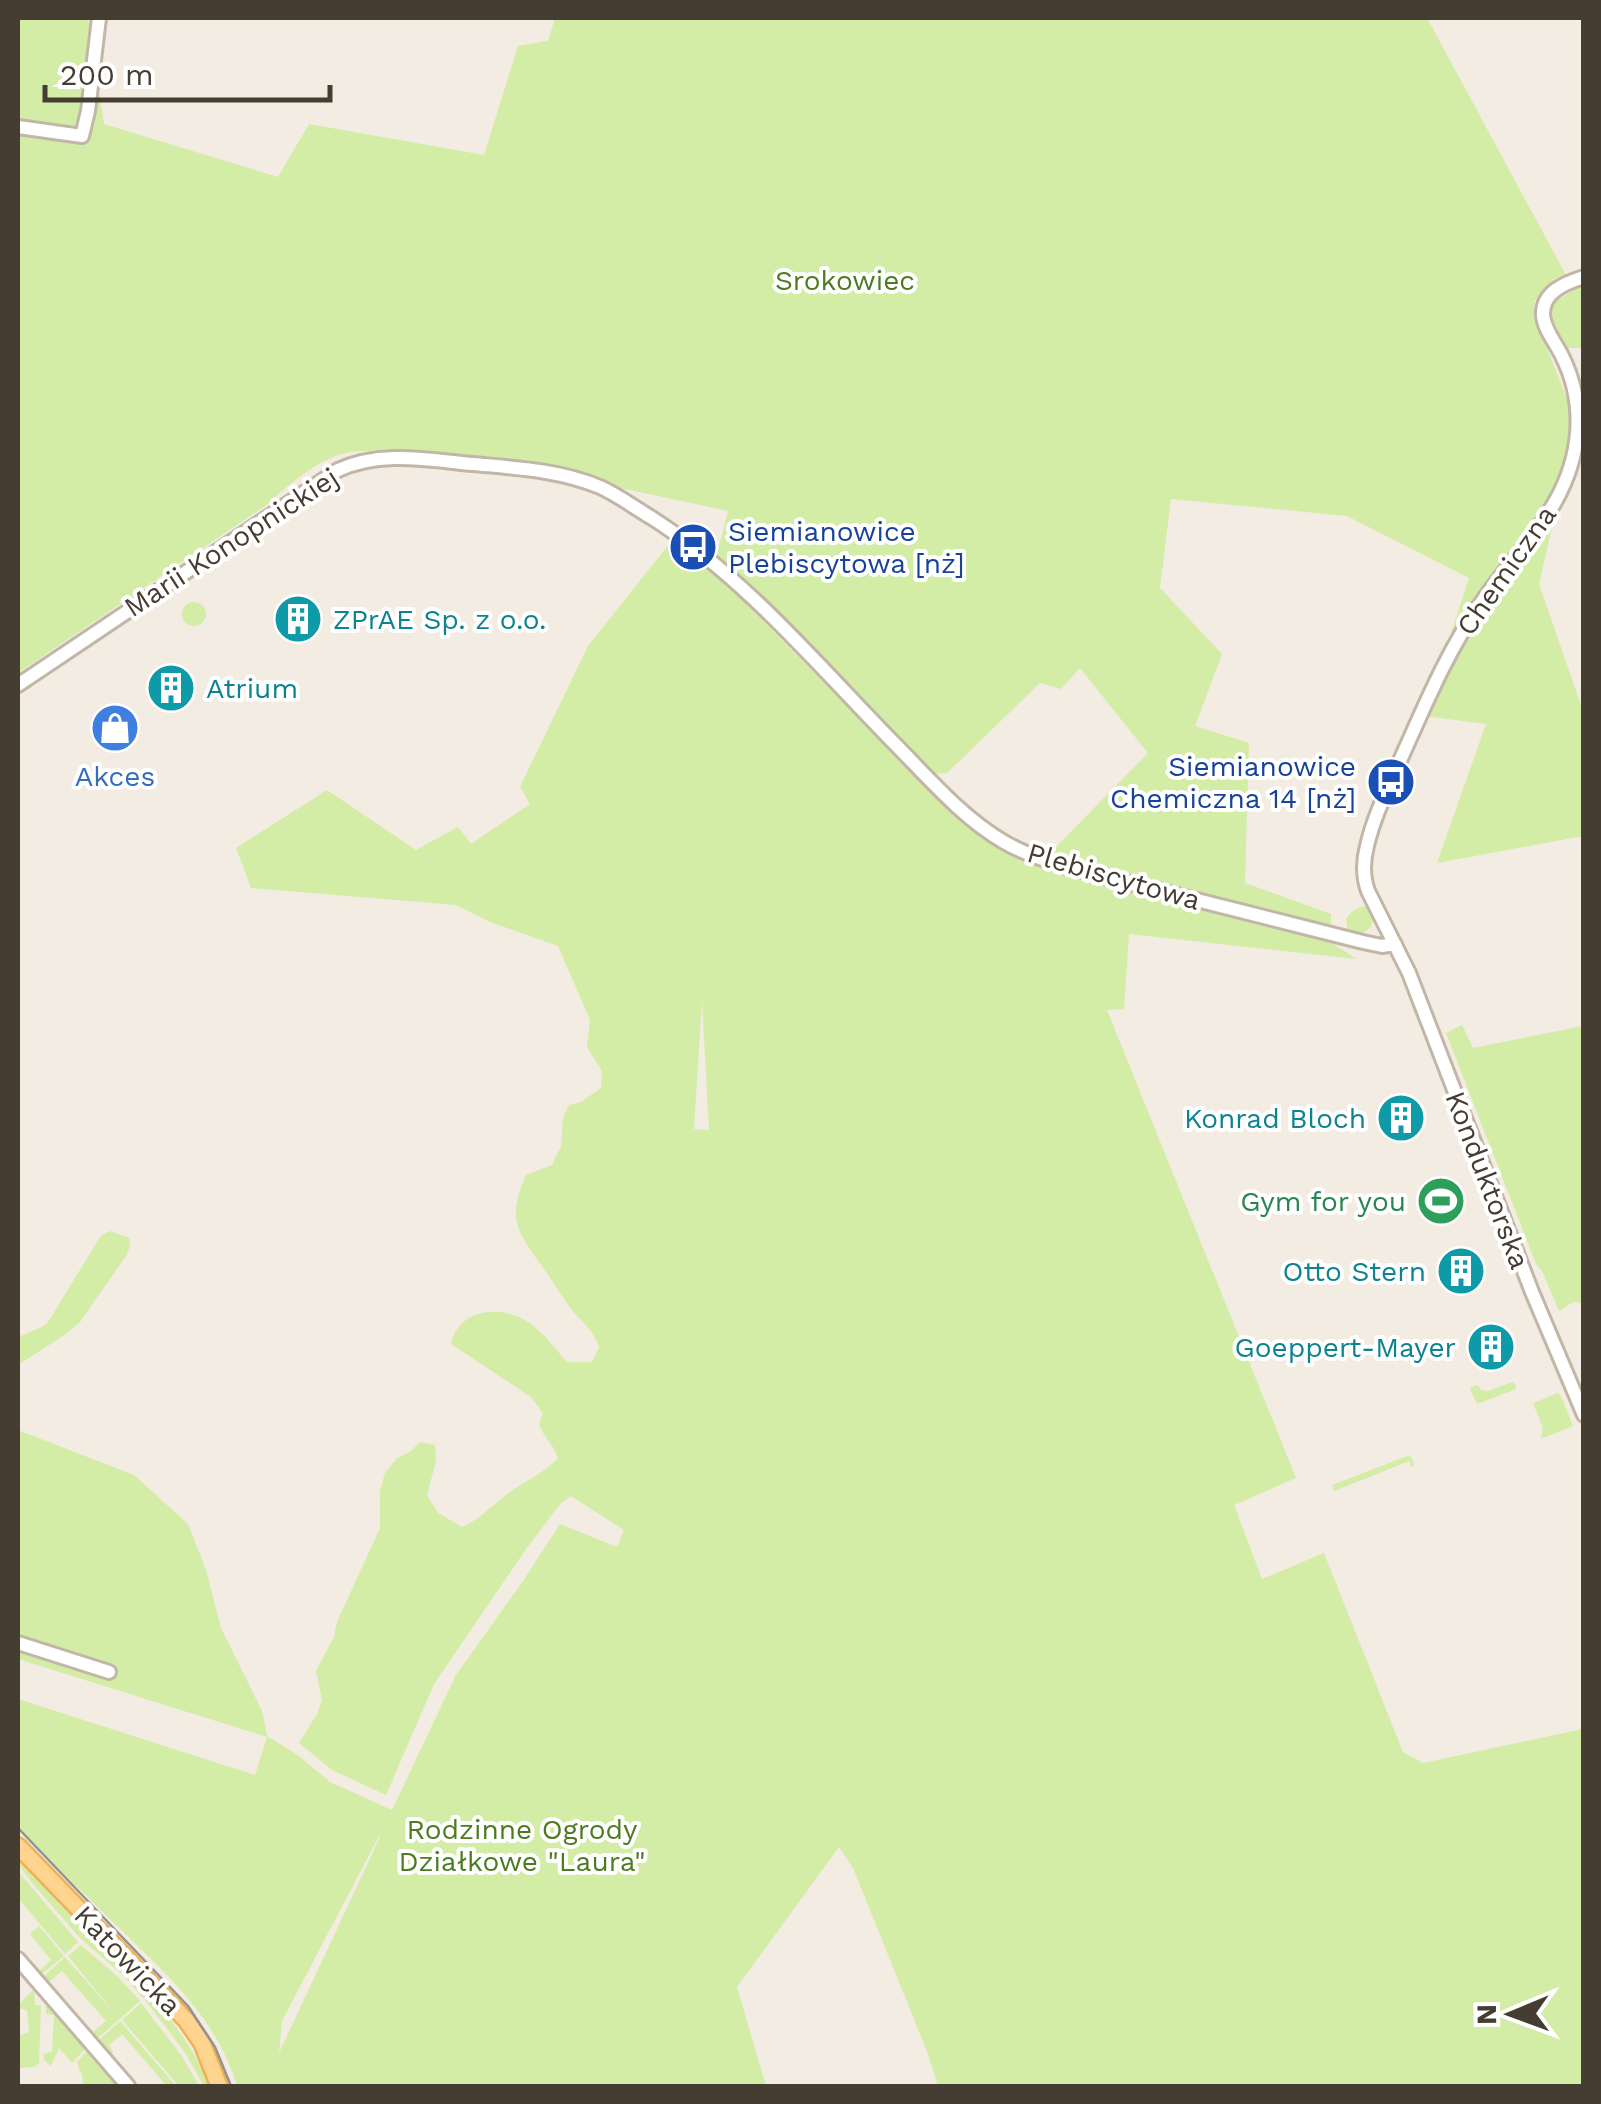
<svg xmlns="http://www.w3.org/2000/svg" width="1601" height="2104" font-family="'Work Sans',sans-serif">
  <rect width="100%" height="100%" fill="#f3ece2"/>
  <path fill="#d3eca6" fill-rule="evenodd" d="M18,18H88L104,124L278,177L309,124L484,155L518,46L548,41L555,18H1427L1566,275L1554,279L1534,302L1536,320L1574,417L1568,457L1539,584L1583,711V836L1437,863L1486,724L1424,716L1469,578L1347,516L1171,499L1160,588L1222,654L1195,726L1249,743L1245,883L1331,914L1330,942L1357,959L1129,934L1124,1009L1107,1010L1296,1478L1234,1505L1262,1579L1324,1553L1403,1752L1423,1763L1583,1729V2086H938L928,2054L853,1868L839,1847L737,1987L766,2086H237C216,2017 168,1976 118,1927C84,1894 51,1861 18,1829V1699L255,1775L267,1737L18,1659V1430L134,1475L188,1524L206,1570L221,1628L262,1711L267,1736L299,1756L330,1782L392,1810L456,1675L523,1581L560,1524L614,1546L618,1545L624,1530L571,1496L561,1503L526,1549L434,1684L386,1795L332,1770L299,1743L317,1714L322,1700L316,1671L334,1637L337,1622L380,1528V1491L385,1473L397,1458L410,1452L420,1442L435,1445L436,1461L427,1495L438,1513L462,1527C480,1520 494,1503 510,1492C527,1480 544,1473 558,1458C553,1443 545,1440 539,1424L543,1413L531,1397L451,1344C460,1305 508,1304 535,1327C547,1337 557,1351 567,1362H592L599,1347C591,1326 584,1325 571,1309C562,1296 553,1282 544,1269C518,1232 506,1221 526,1175L552,1165L561,1146L563,1118L569,1105L581,1102L601,1088L602,1071L587,1047L590,1020L558,946L490,922L456,905L251,888L236,848L327,790L416,850L458,827L471,844L530,804L520,787L588,646L677,534L969,829L1047,856L1148,753L1080,668L1061,689L1040,683L947,773L932,774L836,671L717,555L728,511L546,472L386,457C379,455 370,451 363,451C328,450 291,482 268,504L18,673ZM702,1000L709,1130H708L694,1129ZM379,1836L380,1837L279,2053L282,2021Z
    M1583,285V348H1563L1547,310L1552,303Z
    M182 614a12 12 0 1 1 24 0a12 12 0 1 1-24 0Z
    M1369,906L1374,916L1371,927L1363,933L1348,932L1346,919C1353,910 1357,906 1369,906Z
    M1462,1025L1473,1048L1583,1026V1303L1573,1302L1559,1311L1542,1271L1536,1264L1446,1033Z
    M110,1231L129,1238L130,1247L126,1256L80,1322L66,1334L18,1365V1337L42,1327L48,1322L94,1247L101,1236Z
    M1512,1382L1515,1384L1516,1389L1477,1404L1470,1388L1478,1385L1481,1390L1488,1391Z
    M1558,1393L1562,1398L1573,1426L1541,1439L1543,1428L1533,1403Z
    M1410,1455L1414,1464L1412,1468L1409,1461L1334,1491L1332,1485Z
    M18,1858L148,1994L143,1998L126,1978L80,1938L33,1884L18,1864Z
    M18,1871L78,1942L65,1954L18,1898Z
    M39,1926L64,1956L39,1976L30,1963L38,1972L51,1960L30,1934Z
    M81,1945L118,1977L140,2001L98,2038L93,2032L106,2021L62,1971L49,1982L54,1989L52,1991L42,1978L65,1957L116,2015L68,1956Z
    M38,1985L40,1988L34,1989L35,2005H41L39,2063L35,2067L18,2068V2036L29,2032L27,2010L18,2008V2005Z
    M46,1995L89,2045L72,2063L59,2048L51,2066L44,2060L43,2054L52,2051L54,2015L46,2014Z
    M149,1995C175,2023 196,2051 209,2086H204L184,2051L145,2000Z
    M141,2003L181,2055L199,2086H179L122,2020Z
    M120,2021L176,2086H163L165,2084L122,2034L109,2045L113,2052L111,2054L99,2040Z
    M91,2047L94,2055L91,2058L101,2069L106,2065L124,2086H83L82,2073L80,2072L77,2062Z"/>
  <g fill="none" stroke-linecap="round" stroke-linejoin="round">
    <g stroke="#c2b6a7" stroke-width="18">
      <path id="minor" d="M18,127L82,136L88,111L99,18
        M1584,277C1565,283 1542,292 1543,315C1544,330 1556,343 1562,356C1586,404 1581,456 1555,502C1534,539 1503,570 1479,606C1447,652 1426,703 1403,754C1390,784 1374,815 1367,846C1363,861 1363,877 1368,891L1409,973L1532,1292L1584,1415
        M18,685L338,470C382,450 428,460 473,464C516,468 559,470 600,487C618,495 635,508 652,518C744,577 815,662 891,740C926,775 961,817 1004,842C1028,856 1055,864 1082,871L1363,942L1382,946L1395,944
        M18,1643L109,1672
        M18,1959L128,2086"/>
    </g>
    <g stroke="#eeb154" stroke-width="20">
      <path id="major" d="M18,1846L186,2020L202,2043L219,2086"/>
    </g>
    <use href="#minor" stroke="#fff" stroke-width="12"/>
    <use href="#major" stroke="#ffd48f" stroke-width="15"/>
    <path stroke="#939393" stroke-width="2.5" d="M18,1828L188,2006L215,2047L231,2086"/>
  </g>
  <defs>
    <g id="bus-disc" transform="scale(2.5)"><circle r="9.5" fill="#1a4fb4" stroke="#fff"/><path d="M-5-6H5V4H4V6H2V4H-2V6H-4V4H-5ZM-3.5-4V0h7V-4ZM-3.5 1.2v1.5H-2V1.2ZM2 1.2v1.5H3.5V1.2Z" fill="#fff"/></g>
    <g id="building-disc" transform="scale(2.5)"><circle r="9.5" fill="#0f9aa8" stroke="#fff"/><path d="M-4-6H4V6H1V3H-1V6H-4ZM-2.5-4.3h1.7v1.8h-1.7ZM.8-4.3h1.7v1.8H.8ZM-2.5-1h1.7V.8h-1.7ZM.8-1h1.7V.8H.8Z" fill="#fff"/></g>
    <g id="shop-disc" transform="scale(2.5)"><circle r="9.5" fill="#3f7fe0" stroke="#fff"/><path d="M-5-2.5h2.3a2.7 3.5 0 0 1 5.4 0H5L5.5 6h-11ZM-1.5-2.5h3a1.5 2.3 0 0 0-3 0Z" fill="#fff"/></g>
    <g id="stadium-disc" transform="scale(2.5)"><circle r="9.5" fill="#2e9e5b" stroke="#fff"/><path d="M0-5a6.5 5 0 1 0 0 10a6.5 5 0 1 0 0-10ZM-3.5-1.8h7v3.6h-7Z" fill="#fff"/></g>
  </defs>
  <g fill-rule="evenodd">
    <use href="#bus-disc" x="693" y="547"/>
    <use href="#building-disc" x="298" y="619"/>
    <use href="#building-disc" x="171" y="688"/>
    <use href="#shop-disc" x="115" y="728"/>
    <use href="#bus-disc" x="1391" y="782"/>
    <use href="#building-disc" x="1401" y="1118"/>
    <use href="#stadium-disc" x="1441" y="1201"/>
    <use href="#building-disc" x="1461" y="1271"/>
    <use href="#building-disc" x="1491" y="1347"/>
  </g>
  <g text-anchor="middle" stroke-width="8" stroke-linejoin="round" paint-order="stroke">
    <g font-size="28" fill="#4c7b21" stroke="#fff">
      <text x="845" y="290">Srokowiec</text>
      <text x="522" y="1839">Rodzinne Ogrody<tspan x="522" dy="32">Działkowe "Laura"</tspan></text>
    </g>
    <g font-size="28" fill="#164399" stroke="#fff" text-anchor="start">
      <text x="728" y="541">Siemianowice<tspan x="728" dy="32">Plebiscytowa [nż]</tspan></text>
      <text x="1356" y="776" text-anchor="end">Siemianowice<tspan x="1356" dy="32">Chemiczna 14 [nż]</tspan></text>
    </g>
    <g font-size="28" fill="#453c32" stroke="#fff">
      <text transform="translate(231 542) rotate(-33)" y="10">Marii Konopnickiej</text>
      <text transform="translate(1506 570) rotate(-55)" y="10">Chemiczna</text>
      <text transform="translate(1114 876) rotate(16)" y="10">Plebiscytowa</text>
      <text transform="translate(1488 1180) rotate(69)" y="10">Konduktorska</text>
      <text transform="translate(128 1960) rotate(46)" y="10">Katowicka</text>
    </g>
    <g font-size="28" fill="#0d838f" stroke="#fff" text-anchor="end">
      <text x="333" y="629" text-anchor="start">ZPrAE Sp. z o.o.</text>
      <text x="206" y="698" text-anchor="start">Atrium</text>
      <text x="1366" y="1128">Konrad Bloch</text>
      <text x="1426" y="1281">Otto Stern</text>
      <text x="1456" y="1357">Goeppert-Mayer</text>
    </g>
    <g font-size="28" fill="#366cbe" stroke="#fff">
      <text x="115" y="786">Akces</text>
    </g>
    <g font-size="28" fill="#27864d" stroke="#fff" text-anchor="end">
      <text x="1406" y="1211">Gym for you</text>
    </g>
  </g>
  <rect width="1601" height="2104" fill="none" stroke="#453c32" stroke-width="40"/>
  <g transform="translate(1511 2014) rotate(269)" stroke="#ffffff" stroke-width="8" paint-order="stroke">
  <path d="M0-8L18 38L0 25L-18 38Z" fill="#453c32"/>
  <text y="-15" font-size="28" font-weight="bold" text-anchor="middle" fill="#453c32">N</text>
  </g>
  <path d="M45 85v15h285v-15" fill="none" stroke="#453c32" stroke-width="5"/>
  <text x="60" y="85" font-size="30" fill="#453c32" stroke="#ffffff" stroke-width="8" paint-order="stroke">200 m</text>
</svg>
